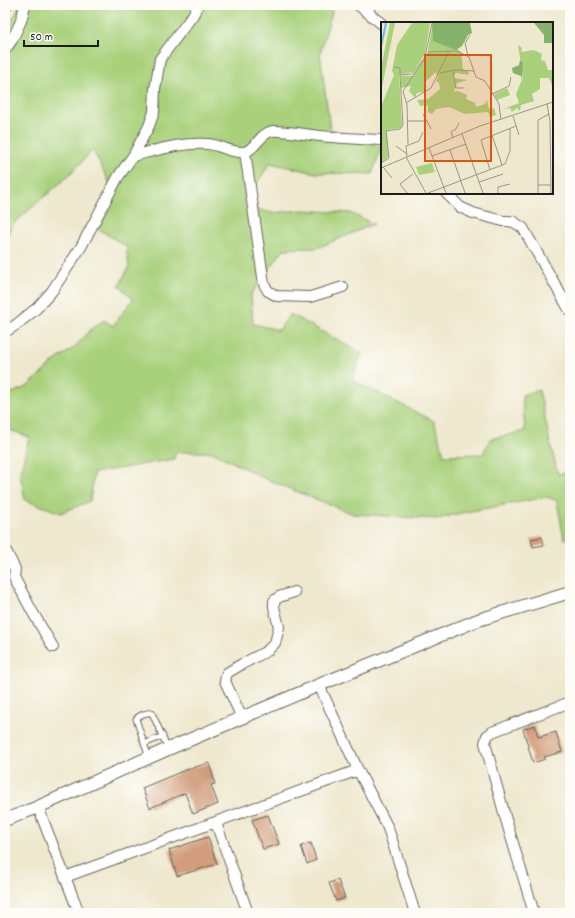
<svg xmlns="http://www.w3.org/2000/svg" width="575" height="918" font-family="Dekko,sans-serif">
  <rect width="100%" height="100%" fill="#fdfcf7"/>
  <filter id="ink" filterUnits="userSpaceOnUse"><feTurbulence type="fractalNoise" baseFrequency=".025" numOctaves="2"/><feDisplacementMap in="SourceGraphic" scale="8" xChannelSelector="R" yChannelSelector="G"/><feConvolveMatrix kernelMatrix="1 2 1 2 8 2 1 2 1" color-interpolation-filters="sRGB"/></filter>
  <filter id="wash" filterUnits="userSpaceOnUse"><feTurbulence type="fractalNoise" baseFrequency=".012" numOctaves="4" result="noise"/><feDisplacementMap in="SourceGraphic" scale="16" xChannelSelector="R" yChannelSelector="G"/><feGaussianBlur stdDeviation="0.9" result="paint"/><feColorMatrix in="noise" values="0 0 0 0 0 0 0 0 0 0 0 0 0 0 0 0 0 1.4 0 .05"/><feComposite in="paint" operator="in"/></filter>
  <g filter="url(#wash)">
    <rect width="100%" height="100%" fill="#eee8ce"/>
    <path fill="#a9d17c" stroke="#62764c" d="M18,5H329L332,12L320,53L330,129L382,147L372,174L316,173L270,163L243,205L271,213L302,210L350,213L374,224L317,248L284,249L251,294L253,324L279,330L290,314L362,353L352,380L434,421L444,455L483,454L490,439L525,431L522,395L539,390L552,451L558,474L570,472V537L564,539L557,501L547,497L461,513L438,519L353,514L268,480L212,452H176L174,459L94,473L90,501L61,513L25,500L20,474L29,437L5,428V396L28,386L56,360L75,347L90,330L104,320L113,326L133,299L119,286L129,267L126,246L95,227L115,194L93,150L68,176L11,226L5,247V30L18,10Z"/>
    <g id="blocks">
      <path fill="#d29d7c" d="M542,537L544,545L533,547L531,539Z
        M535,725L538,737L556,732L562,752L544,757L545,759L533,763L523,729Z
        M209,763L215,784L211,785L218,804L193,814L185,793L150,808L142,788L185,770Z
        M268,815L279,844L263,849L252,820Z
        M208,837L217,864L177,876L169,850Z
        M311,843L316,860L307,864L301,846Z
        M338,880L345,898L336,901L329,883Z"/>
    </g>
  </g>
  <g filter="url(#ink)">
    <use href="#blocks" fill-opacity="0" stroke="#66635a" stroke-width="1"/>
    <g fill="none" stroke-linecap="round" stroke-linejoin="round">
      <g stroke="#66635a" stroke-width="7">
        <path id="service" d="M5,15L9,5
          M371,15L372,5
          M144,744L163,736
          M149,758L136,719C139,715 147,712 152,713L168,749"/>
      </g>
      <g stroke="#66635a" stroke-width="12">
        <path id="minor" d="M358,5L382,24
          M5,50L12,40L21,21L25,5
          M245,152L264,284L268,291L277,296L310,297L343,287
          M133,156C157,150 182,142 208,144C220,145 231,153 243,152C255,151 259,134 272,131C281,130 302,134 312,135C335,138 359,139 382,140
          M446,193L460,207L473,213L503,221H508L514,222L523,228L570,311
          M5,332L16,325L37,308L52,291L81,247L118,177L133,156L149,126L154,112L155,89L160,59L193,15L198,5
          M5,549L15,569L14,577L32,611L53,647
          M319,685L358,770L388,828L415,913
          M242,718L225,681L227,673L242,664L267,651L275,643L279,627L274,607V601L279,597L294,592
          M38,807L79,913
          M216,823L248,913
          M65,877L358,770
          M534,913L506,820L485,743L487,736L492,732L570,702"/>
      </g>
      <g stroke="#66635a" stroke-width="14">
        <path id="tertiary" d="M5,820L38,807L168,749L319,685L478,620L570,592"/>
      </g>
      <use href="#service" stroke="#fff" stroke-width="5"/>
      <use href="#minor" stroke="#fff" stroke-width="10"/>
      <use href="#tertiary" stroke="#fff" stroke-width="12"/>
    </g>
  </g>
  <g transform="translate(381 22)">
    <rect width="172" height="172" fill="#eee8ce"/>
    <path d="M9,1H14L0,70V46ZM31,1H49L44,32L32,50L18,53L21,103L20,106L6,108L7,135L0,141L1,82L13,53L11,49L16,23ZM51,5L80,30L82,47L88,50L87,53L75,51L72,56L87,58L76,61L73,70L77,69L86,73L85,77L94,81L95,85L104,82L106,78L108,87L113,86L115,93L109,95L107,90L84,92L68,85L55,87L51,92L47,90V83L39,84L36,78L47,77L59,67L58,61L55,59L57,55L55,50L45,59L43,70L36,71L34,76L28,69L30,64L20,66V54H31L46,34ZM137,23L141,26L140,30L153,28L161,32L160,38L164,39L167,48H172V66L168,56H159V67L151,72L153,79L140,83L139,89L136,86L131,90L129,86L122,87L138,81L135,72L142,55ZM126,66L129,73L116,78L113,72ZM51,141L54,150L38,153L35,145Z" fill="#a9d17c"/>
    <path d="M51,1H89L91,11L87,13L81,24L75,28L52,19ZM153,1H172V21H163V13ZM139,38L142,41L141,58L140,54L132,51L131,46L138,43Z" fill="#86b36c"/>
    <path fill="none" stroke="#61c2df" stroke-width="2" d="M0,25L5,1"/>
    <path fill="none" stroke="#9a9687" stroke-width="1" d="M87,34L84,21L89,13M13,45L19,46V53M72,50L75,66H83M59,51L75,48L93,49M111,72L128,64L130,55M25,81L50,66L68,29M166,82L169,99L170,171M42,92L50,107M132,94L138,113M26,99H45M81,112L102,171M111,113L121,143M72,116L70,110L75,107L78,101M27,122L26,83L22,69L48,30L76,29L88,35L95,55L104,59L118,82L120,98M15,124L26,132M48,126L65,171M69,128L84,171M51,134L85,122M25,135L45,171M26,135L25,124L38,119L42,110M0,141L8,136L5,109L19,107L22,103L19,53L31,52L44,35L51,1M2,145L11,156M0,146L99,104L172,80M109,148L100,118L135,104M98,160L122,152M157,163H170M26,171L19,162L32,152M47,171L124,142L129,129V107M117,171V165L129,162M157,171V98L168,92"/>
    <path fill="#de560d" fill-opacity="0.15" stroke="#de560d" stroke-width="2" d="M44,33H110V139H44Z"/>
    <rect width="172" height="172" fill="none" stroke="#1c1c1c" stroke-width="2"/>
  </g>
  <rect width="575" height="918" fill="none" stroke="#fdfcf7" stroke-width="20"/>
  <path d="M24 40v6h74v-6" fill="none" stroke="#1c1c1c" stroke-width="2"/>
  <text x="30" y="40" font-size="12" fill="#1c1c1c" stroke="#fdfcf7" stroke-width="3" paint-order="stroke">50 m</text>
</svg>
